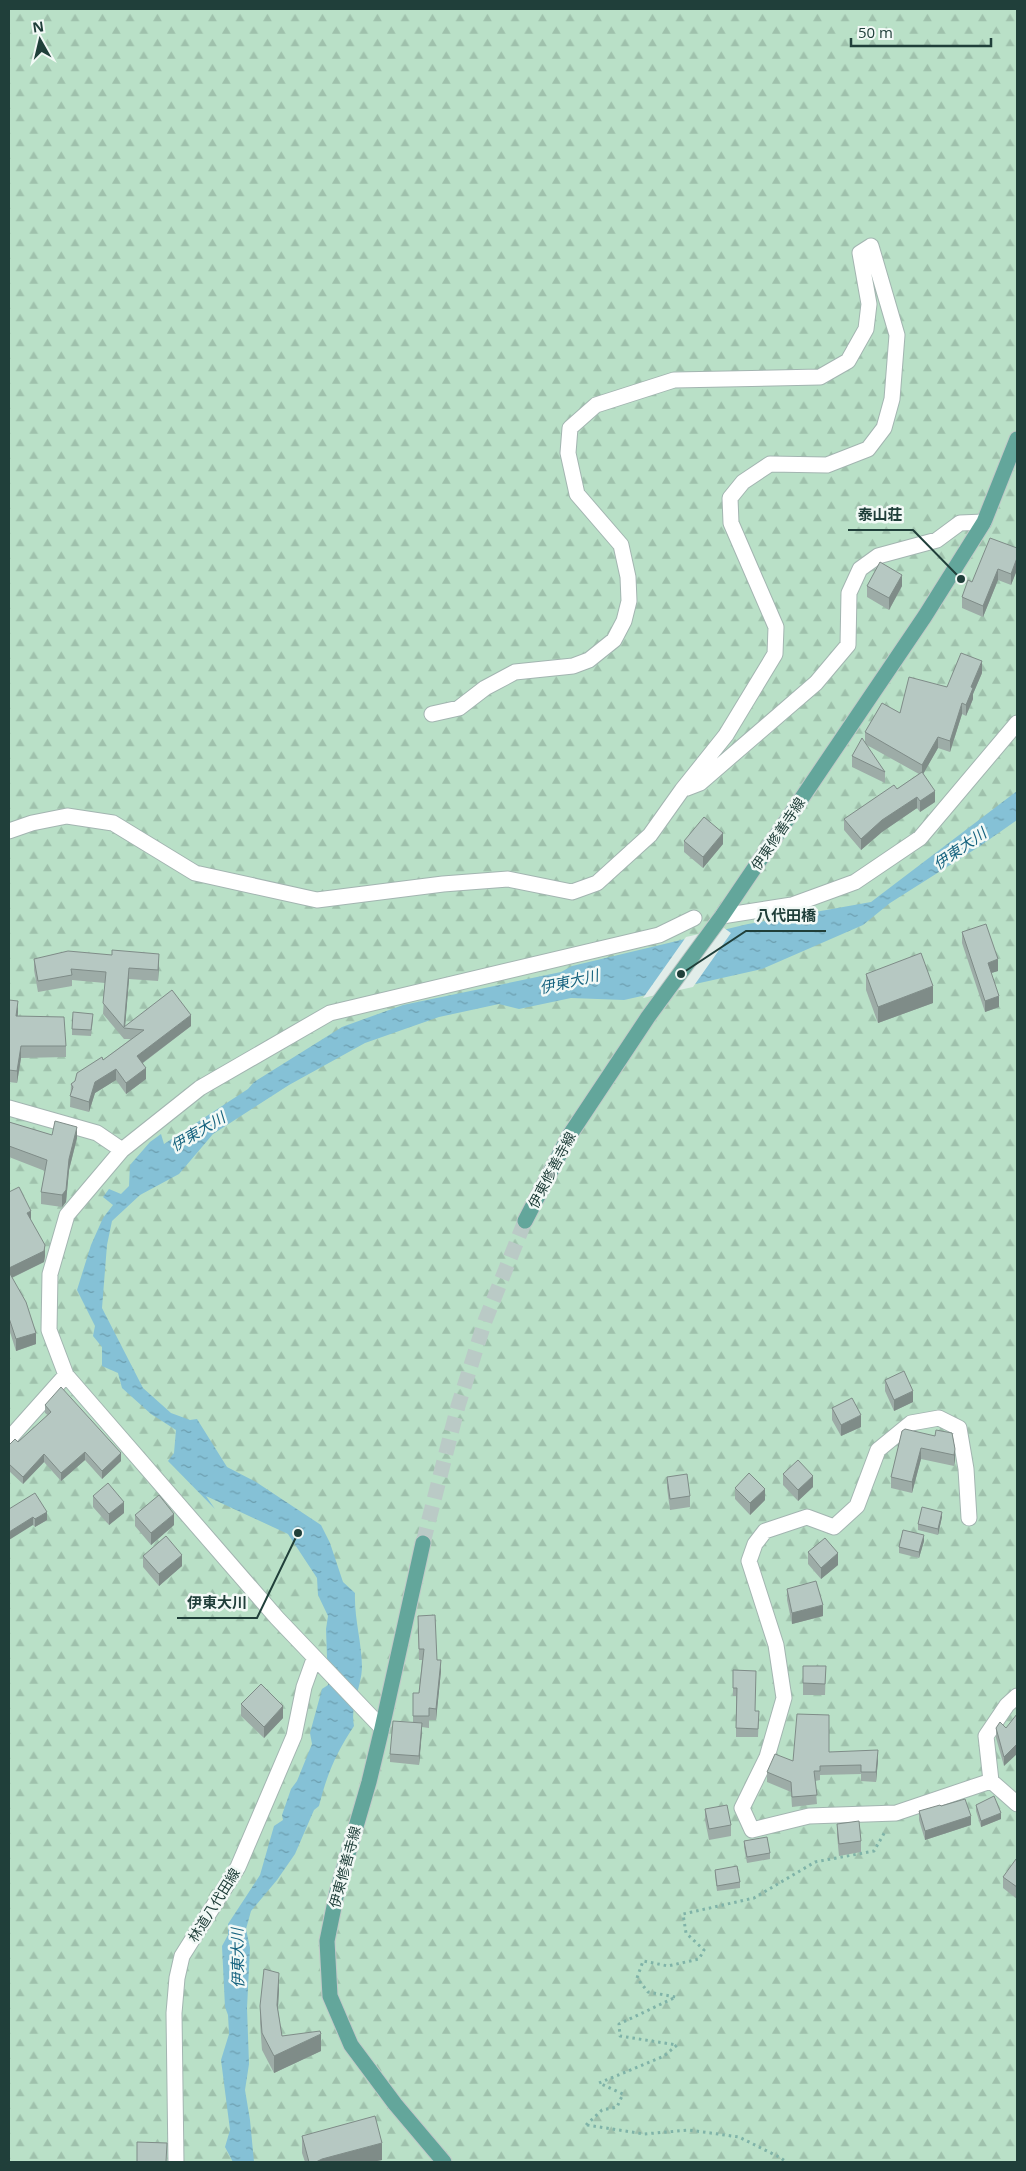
<svg xmlns="http://www.w3.org/2000/svg" width="1026" height="2171" font-family="'Open Sans','Noto Sans JP',sans-serif">
  <defs>
    <pattern id="forest-firs" width="22" height="20" patternUnits="userSpaceOnUse" patternTransform="scale(1.25)"><rect width="22" height="20" fill="#b9e0c7"/><path d="M5 1l3.5 6h-7zM16 11l3.5 6h-7z" fill="#9fc1ac"/></pattern>
    <pattern id="water-ripples" width="26" height="14" patternUnits="userSpaceOnUse" patternTransform="scale(1.25)"><rect width="26" height="14" fill="#85c1d6"/><path d="M2 4q2-2 4 0t4 0M15 11q2-2 4 0t4 0" fill="none" stroke="#6c9eaf"/></pattern>
  </defs>
  <rect width="100%" height="100%" fill="#e1ede9"/>
  <path fill="url(#forest-firs)" d="M9,9H1017V2162H9Z"/>
  <path fill="url(#water-ripples)" d="M1017,791V820L980,846L890,903L863,925L762,969L624,1000L571,998L519,1009L499,1004L439,1017L365,1043L289,1085L213,1134L179,1174L140,1195L112,1221L107,1245L102,1308L143,1388L171,1413L190,1420L197,1419L227,1467L256,1482L321,1525L330,1543L343,1582L355,1593C354,1618 362,1643 362,1668C361,1688 350,1706 354,1726C336,1753 327,1774 319,1806L314,1810L295,1854L277,1880L251,1911L246,1929L250,1948L247,2008L249,2064L245,2090L250,2120L254,2162H233L225,2147L230,2130L221,2060L229,2034L228,2015L225,2007L222,1946L228,1935V1924L260,1875L274,1826L283,1820L282,1815L291,1789L297,1781L312,1744L310,1733L322,1689L328,1685L326,1629L328,1616L318,1595L317,1578L288,1534L206,1496L215,1509L168,1461L174,1453L176,1430L151,1414L122,1388L118,1373L102,1366V1347L93,1336L95,1326L77,1290L91,1245L103,1218L113,1205L103,1197L109,1189L121,1194L129,1186L130,1165L150,1142L161,1134L164,1144L248,1089L254,1082L342,1027L403,1005L561,972L572,966L748,924L871,902Z"/>
  <path fill="#e1ede9" d="M724,928L731,933L693,987L643,998L686,937L699,934L707,939L713,931Z"/>
  <g fill="none" stroke-linecap="round" stroke-linejoin="round">
    <path stroke="#bacac6" stroke-width="15" stroke-dasharray="15 8" stroke-linecap="butt" d="M423,1543L458,1406L485,1321L525,1221"/>
    <g stroke="#a3b5b1" stroke-width="17">
      <path id="minor" d="M687,788L700,783L816,683L848,645L849,593L860,569L878,556L937,540L960,523L984,522
        M9,831L32,823L67,816L113,823L195,873L317,900L443,884L508,879L572,892L597,883L650,835L682,790L726,735L775,654L776,627L731,523L730,498L743,482L770,464L827,465L868,449L884,428L892,399L897,335L871,246L860,253L869,304L866,329L848,361L820,377L674,380L596,405L570,428L568,453L577,494L621,545L628,577L629,601L624,621L614,640L589,660L573,666L515,672L485,688L459,708L432,714
        M722,916L792,905L855,882L920,838L1017,723
        M9,1108L97,1133L122,1150
        M9,1439L66,1375
        M969,1518L966,1469L959,1428L939,1418L911,1423L878,1450L857,1506L834,1527L807,1517L765,1531L755,1544L749,1561L776,1645L784,1698L767,1757L742,1808L752,1830L809,1816L896,1813L991,1781L986,1736L1007,1705L1017,1696
        M382,1728L277,1618L66,1375L49,1330L50,1274L67,1215L122,1150L200,1088L330,1013L659,935L694,918
        M991,1781L1017,1804
        M176,2162L174,2013L177,1978L182,1956L238,1867L294,1736L304,1687L314,1659"/>
    </g>
    <g stroke="#c1c9c8" stroke-width="17">
      <path id="major" d="M525,1221L569,1136L648,1017L722,916L925,616L984,522L1017,439
        M423,1543L382,1728L369,1782L337,1892L327,1941L330,1996L351,2045L395,2104L444,2162"/>
    </g>
    <path stroke="#7fb3a8" stroke-width="3" stroke-dasharray="2.5 4" stroke-linecap="butt" d="M586,2125L602,2110L617,2107L623,2094L599,2083L664,2056L677,2045L620,2036L619,2024L676,1997L648,1992L637,1978L643,1961L668,1966L699,1959L704,1950L686,1933L683,1914L754,1898L815,1862L874,1851L886,1830
      M587,2125L644,2134L689,2130L739,2137L781,2158L786,2162"/>
    <use href="#minor" stroke="#fff" stroke-width="15"/>
    <use href="#major" stroke="#63a69b" stroke-width="15"/>
  </g>
  <path fill="#9daca7" d="M1017,548V570L1011,585L998,580L983,617L962,608V597L972,582Z
    M867,586H902L889,610L867,597Z
    M982,673L973,694V699L966,716L962,714L950,752L938,748L923,774L935,802L920,812L917,808L882,832L861,850L844,830V819L897,789L919,774L865,744L885,772V783L852,767V756L865,743V732L947,687Z
    M684,841L723,844L703,868L684,852Z
    M962,932L998,971L991,973L999,1007L985,1012L962,943Z
    M34,959L159,964L158,981L129,979L125,1026H191L143,1063L146,1079L126,1094L116,1080L95,1093L89,1112L70,1107L71,1084L131,1039H124L103,1014L105,983L72,980V986L38,992L34,970Z
    M866,974L933,1003L878,1023L866,990Z
    M9,1000L18,1012V1016L66,1046V1057L21,1058L17,1083L9,1082Z
    M93,1019L91,1036L72,1035V1029Z
    M9,1122L52,1135L77,1138L69,1170L66,1202L62,1207L41,1204V1192L45,1171L9,1157Z
    M9,1192L31,1220L45,1256L44,1262L12,1278L36,1344L16,1351L9,1329Z
    M885,1380L913,1402L894,1411L885,1391Z
    M45,1405L121,1461L102,1479L85,1460L61,1481L44,1462L23,1484L9,1471V1445L18,1442L48,1415L45,1413Z
    M832,1408L861,1427L841,1436L832,1420Z
    M902,1431L935,1436L952,1433L955,1460L954,1466L921,1459L912,1493L891,1488V1477Z
    M783,1474L813,1487L798,1501L783,1485Z
    M667,1477L690,1496V1507L670,1510L667,1488Z
    M735,1488L765,1500L750,1515L735,1499Z
    M93,1496L124,1513L109,1525L93,1507Z
    M9,1509L47,1520L35,1527L33,1525Z
    M135,1515L174,1525L151,1545L135,1526Z
    M942,1517L938,1535L918,1530V1524Z
    M924,1541L919,1558L899,1553V1547Z
    M808,1552L838,1565L821,1579L808,1564Z
    M143,1556L182,1566L159,1586L143,1567Z
    M787,1589L823,1616L792,1624L787,1600Z
    M418,1616L441,1671L436,1720H429V1728L422,1727L419,1765L390,1762V1754L413,1723V1693H419L422,1660H419Z
    M803,1666H826L825,1695H803Z
    M733,1670L755,1711H759L758,1737H736V1696H733Z
    M241,1704L283,1718L264,1738L241,1716Z
    M996,1728H1006L1004,1766L996,1738Z
    M829,1752L878,1760L876,1782L861,1781V1774L820,1775V1780L815,1781L817,1804L792,1807L791,1792L767,1782V1772L793,1761Z
    M976,1805L1001,1819L981,1827L976,1811Z
    M941,1806L971,1825L925,1840L919,1820V1811Z
    M705,1809L731,1825V1836L709,1840L705,1820Z
    M837,1824L861,1841V1852L839,1856L837,1835Z
    M744,1841L770,1853V1859L747,1863L744,1847Z
    M1017,1860V1899L1003,1888V1877Z
    M715,1870L740,1882V1888L717,1891L715,1875Z
    M279,1989L278,2010L282,2036L321,2051L274,2073L262,2050L260,2023V2006Z
    M302,2136L382,2160L372,2162H305L302,2153Z"/>
  <path fill="#7f8c88" d="M1017,558V570L1011,585V574Z
    M998,569V580L983,617V606Z
    M902,575V586L889,610V598Z
    M982,661V673L973,694V699L966,716V705L971,687Z
    M962,703V714L950,752V741Z
    M938,737V748L922,776V765Z
    M935,791V802L920,812V801Z
    M917,797V808L882,832L861,850V839L882,820Z
    M723,833V844L703,868V857Z
    M159,954V964L158,981V970Z
    M998,959V971L988,974V963Z
    M129,968V979L125,1028H124Z
    M933,986V1003L878,1023V1007Z
    M999,996V1007L985,1012V1001Z
    M18,1001V1012L16,1027V1016Z
    M191,1015V1026L137,1067V1056Z
    M21,1046V1058L17,1083V1071Z
    M146,1068V1079L126,1094V1083Z
    M116,1069V1080L95,1093L89,1112V1102L95,1082Z
    M77,1127V1138L69,1170L66,1202L62,1207V1195L69,1159Z
    M31,1211V1223L27,1213Z
    M45,1245V1256L44,1262L9,1279V1268Z
    M36,1333V1344L16,1351V1339Z
    M913,1391V1402L894,1411V1400Z
    M861,1415V1427L841,1436V1425Z
    M921,1448V1459L912,1493V1482Z
    M955,1449V1460L954,1466V1455Z
    M85,1452V1460L61,1481V1473Z
    M121,1453V1461L102,1479V1471Z
    M44,1454V1462L23,1484V1477Z
    M813,1476V1487L798,1501V1490Z
    M765,1489V1500L750,1515V1503Z
    M124,1502V1513L109,1525V1514Z
    M47,1512V1520L35,1527V1519Z
    M942,1512V1517L938,1535V1529Z
    M174,1514V1525L151,1545V1533Z
    M33,1517V1525L9,1540V1532Z
    M924,1535V1541L919,1558V1552Z
    M838,1553V1565L821,1579V1568Z
    M182,1555V1566L159,1586V1574Z
    M823,1605V1616L792,1624V1613Z
    M441,1660V1671L436,1720V1709Z
    M283,1706V1718L264,1738V1727Z
    M422,1723V1732L419,1765V1756Z
    M1017,1744V1754L1004,1766V1757Z
    M878,1750V1760L876,1782V1772Z
    M1001,1813V1819L981,1827V1821Z
    M971,1816V1825L925,1840V1831Z
    M279,1973V1989L277,2022V2005Z
    M321,2034V2051L274,2073V2056Z
    M382,2143V2160L372,2162H316L322,2159Z"/>
  <path fill="#b6c8c2" stroke="#7f8c88" d="M990,538L1017,548V558L1011,574L998,569L983,606L962,597L968,580L972,582Z
    M880,562L902,575L889,598L867,586Z
    M961,653L982,661L971,687L973,688L966,705L962,703L950,741L938,737L922,765L865,732L882,703L900,713L909,677L947,687Z
    M862,738L885,772L852,756Z
    M922,772L935,791L920,801L917,797L882,820L861,839L844,819L894,785L897,789Z
    M704,817L723,833L703,857L684,841Z
    M986,924L998,959L988,963L999,996L985,1001L962,932Z
    M112,950L159,954L158,970L129,968L124,1027L172,990L191,1015L137,1056L146,1068L126,1083L116,1069L95,1082L89,1102L70,1096L73,1087L71,1084L75,1081L77,1073L102,1057L103,1060L144,1030L124,1028L103,1003L106,972L71,969L72,975L38,981L34,959L68,951L112,955Z
    M921,953L933,986L878,1007L866,974Z
    M9,1000L18,1001L16,1016L64,1017L66,1046H21L17,1071L9,1070Z
    M73,1012L93,1014L91,1030L72,1029Z
    M55,1121L77,1127L69,1159L66,1190L62,1195L41,1192L47,1160L9,1146V1122L52,1135Z
    M19,1187L31,1211L27,1213L45,1245L44,1251L9,1268V1192Z
    M9,1272L26,1302L36,1333L16,1339L9,1318Z
    M904,1371L913,1391L894,1400L885,1380Z
    M61,1387L121,1453L102,1471L85,1452L61,1473L44,1454L23,1477L9,1464V1445L15,1439L18,1442L51,1412L45,1405Z
    M852,1398L861,1415L841,1425L832,1408Z
    M905,1429L935,1436L936,1430L952,1433L955,1449L954,1455L921,1448L912,1482L891,1477L902,1431Z
    M798,1460L813,1476L798,1490L783,1474Z
    M749,1473L765,1489L750,1503L735,1488Z
    M687,1474L690,1496L670,1499L667,1477Z
    M108,1483L124,1502L109,1514L93,1496Z
    M35,1493L47,1512L35,1519L33,1517L9,1532V1509Z
    M159,1495L174,1514L151,1533L135,1515Z
    M922,1507L942,1512L938,1529L918,1524Z
    M903,1530L924,1535L919,1552L899,1547Z
    M166,1536L182,1555L159,1574L143,1556Z
    M825,1538L838,1553L821,1568L808,1552Z
    M816,1581L823,1605L792,1613L787,1589Z
    M435,1615L437,1660H441L436,1709L429,1708V1716H413V1693H419L424,1649H419L418,1616Z
    M803,1666H826L825,1684L803,1683Z
    M733,1670L756,1671L755,1711H759L758,1729L736,1728L737,1688H733Z
    M261,1684L283,1706L264,1727L241,1704Z
    M797,1714L829,1715V1752L878,1750L876,1772H861V1765L820,1766V1771H814L817,1795L792,1797L791,1782L767,1772L775,1754L793,1761Z
    M1017,1714V1744L1004,1757L996,1728L1000,1722L1006,1728Z
    M393,1721L422,1723L419,1756L390,1754Z
    M994,1796L1001,1813L981,1821L976,1805Z
    M965,1799L971,1816L925,1831L919,1811L940,1805L941,1806Z
    M727,1805L731,1825L709,1829L705,1809Z
    M859,1821L861,1841L839,1844L837,1824Z
    M767,1837L770,1853L747,1857L744,1841Z
    M1016,1859L1017,1860V1887L1003,1877Z
    M737,1866L740,1882L717,1886L715,1870Z
    M264,1969L279,1973L277,2005L282,2036L320,2031L321,2034L274,2056L262,2033L260,2006Z
    M375,2116L382,2143L322,2159L316,2162H309L302,2136Z
    M137,2142L167,2143L166,2162H137Z"/>
  <g text-anchor="middle" stroke-width="5" stroke-linejoin="round" paint-order="stroke">
    <g font-size="14" fill="#203f3a" stroke="#f2f9f6">
      <text transform="translate(778 834) rotate(-56)" y="5">伊東修善寺線</text>
      <text transform="translate(552 1170) rotate(-62)" y="5">伊東修善寺線</text>
      <text transform="translate(345 1867) rotate(-75)" y="5">伊東修善寺線</text>
      <text transform="translate(214 1905) rotate(-58)" y="5">林道八代田線</text>
    </g>
    <g font-size="15" font-style="italic" fill="#16637f" stroke="#f2f9f6">
      <text transform="translate(960 849) rotate(-35)" y="5">伊東大川</text>
      <text transform="translate(569 982) rotate(-13)" y="5">伊東大川</text>
      <text transform="translate(198 1132) rotate(-31)" y="5">伊東大川</text>
      <text transform="translate(238 1958) rotate(-91)" y="5">伊東大川</text>
    </g>
  </g>
  <path fill="none" stroke="#203f3a" stroke-width="2" d="M961 579L913 530H848M681 974L746 931H826M298 1533L257 1618H177"/>
  <g fill="#203f3a" stroke="#f2f9f6" stroke-width="2">
    <circle cx="961" cy="579" r="5"/>
    <circle cx="681" cy="974" r="5"/>
    <circle cx="298" cy="1533" r="5"/>
  </g>
  <g font-size="15" text-anchor="middle" font-weight="bold" fill="#203f3a" stroke="#f2f9f6" stroke-width="5" stroke-linejoin="round" paint-order="stroke">
    <text x="880" y="520">泰山荘</text>
    <text x="786" y="921">八代田橋</text>
    <text x="217" y="1608">伊東大川</text>
  </g>
  <rect width="1026" height="2171" fill="none" stroke="#203f3a" stroke-width="20"/>
  <g transform="translate(40 40) rotate(352)" stroke="#f2f9f6" stroke-width="4" paint-order="stroke">
  <path d="M0-4L9 19L0 12L-9 19Z" fill="#203f3a"/>
  <text y="-8" font-size="14" font-weight="bold" text-anchor="middle" fill="#203f3a">N</text>
  </g>
  <path d="M851 38v8h140v-8" fill="none" stroke="#203f3a" stroke-width="2.5"/>
  <text x="858" y="38" font-size="15" fill="#203f3a" stroke="#f2f9f6" stroke-width="4" paint-order="stroke">50 m</text>
</svg>
